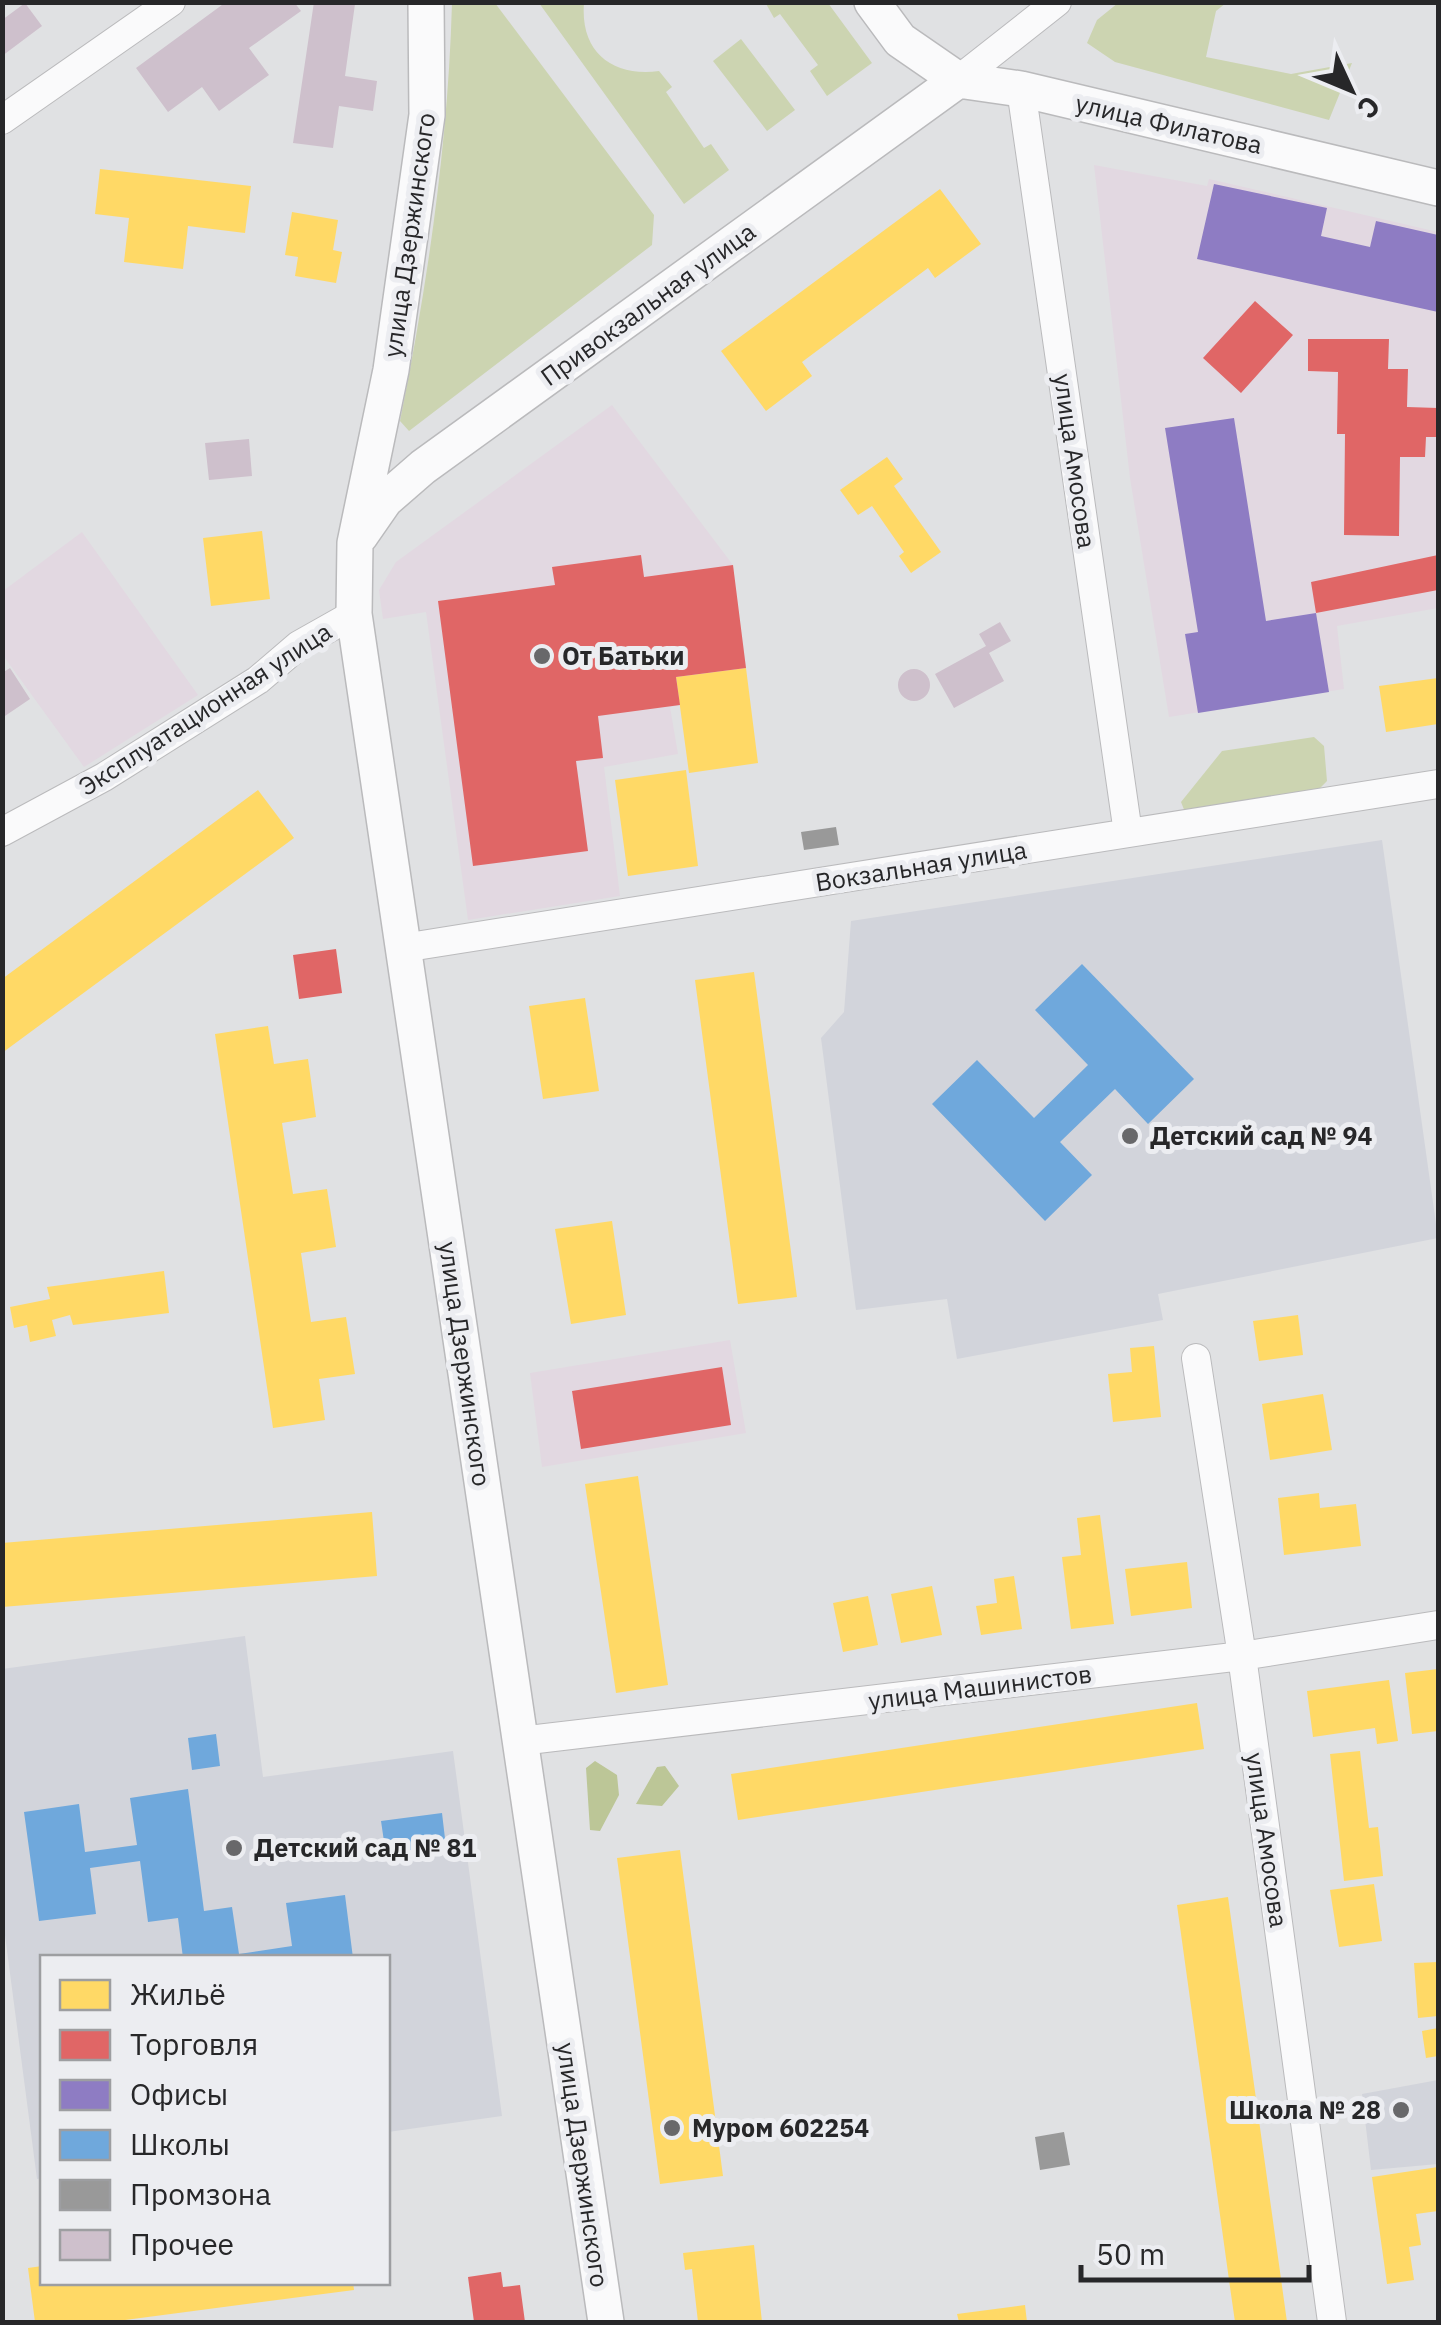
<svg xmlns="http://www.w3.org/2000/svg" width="1441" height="2325" font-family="'IBM Plex Sans',sans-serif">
  <rect width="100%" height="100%" fill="#e0e1e3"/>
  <path fill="#e2d8e1" d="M1094,165L1207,186L1209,179L1438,232V608L1337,626L1344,689L1169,717L1130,478Z
    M612,405L733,565L746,668L677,677L680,705L670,707L678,754L604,767L620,896L468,920L426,612L383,619L379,590L396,562Z
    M82,532L198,695L84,767L2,654L3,591Z
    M730,1340L746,1433L542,1467L530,1373Z"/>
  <path fill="#d2d4db" d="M1382,840L1438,1238L1158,1294L1163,1320L957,1359L947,1299L856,1310L821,1038L844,1012L851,921Z
    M245,1636L263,1777L453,1751L502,2116L388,2132V1958H42V2178L37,2179L3,1920L2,1669Z
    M1438,2080V2164L1371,2170L1362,2094Z"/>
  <path fill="#ccd4b1" d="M765,2L828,3L872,63L827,96L810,71L818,65L780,14L774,18Z
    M452,3H495L654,215L652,245L409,431L400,421C428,281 448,145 452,3Z
    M539,3H584C580,53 613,77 659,71L672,87L666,92L704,148L711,144L729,170L684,204Z
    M1118,3H1226L1216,11L1206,57L1291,74L1352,63L1329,120L1115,62L1087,43L1097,20Z
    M741,39L795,110L767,131L713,61Z
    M1314,737L1324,746L1327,781L1317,791L1185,812L1181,802L1222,751Z"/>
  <path fill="#bcc697" d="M595,1761L617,1775L619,1795L600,1831L590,1830L586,1768Z
    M665,1766L679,1786L662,1806L636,1804L657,1767Z"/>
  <path fill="#ffd966" d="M100,169L251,186L245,233L188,226L183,269L124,262L129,218L95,214Z
    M940,189L981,244L935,278L928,268L802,362L812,376L766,411L721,351Z
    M292,212L338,220L333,250L342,252L336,283L295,276L298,257L285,255Z
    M887,457L903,479L894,486L941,552L911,573L899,556L904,552L872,506L858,515L840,490Z
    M262,531L270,599L211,606L203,538Z
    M746,668L758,763L689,773L676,677Z
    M1438,678V724L1386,732L1379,686Z
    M686,770L698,866L628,876L615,780Z
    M258,790L294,838L2,1053V979Z
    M754,972L797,1297L738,1304L695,980Z
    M585,998L599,1091L543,1099L529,1006Z
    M268,1026L274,1064L308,1059L316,1117L282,1123L293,1194L327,1189L336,1247L301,1253L311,1322L346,1317L355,1374L319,1379L325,1420L273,1428L215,1034Z
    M612,1221L626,1315L571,1324L555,1229Z
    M164,1271L169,1313L73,1325L70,1315L52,1320L56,1336L30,1342L27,1325L14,1328L10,1307L50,1299L47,1287Z
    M1298,1315L1303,1355L1259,1361L1253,1321Z
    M1154,1346L1161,1417L1113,1422L1108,1374L1132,1372L1130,1348Z
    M1323,1394L1332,1450L1270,1460L1262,1404Z
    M638,1476L668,1685L616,1693L585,1484Z
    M1319,1493L1320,1508L1356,1504L1361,1546L1284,1555L1278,1498Z
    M372,1512L377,1576L2,1607V1543Z
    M1100,1515L1114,1624L1071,1629L1062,1557L1081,1555L1077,1518Z
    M1187,1562L1192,1608L1131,1616L1125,1569Z
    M1014,1576L1022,1629L981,1635L976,1606L997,1603L994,1579Z
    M932,1586L942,1635L901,1643L891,1594Z
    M868,1596L878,1645L843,1652L833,1603Z
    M1438,1669V1731L1412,1734L1405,1673Z
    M1389,1680L1398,1741L1377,1744L1375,1728L1313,1737L1307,1691Z
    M1197,1703L1204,1749L738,1820L731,1774Z
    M1360,1751L1369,1828L1378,1827L1383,1876L1344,1881L1330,1754Z
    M680,1850L723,2176L660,2184L617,1858Z
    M1374,1884L1382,1941L1339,1947L1330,1890Z
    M1228,1897L1287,2322H1235L1230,2287L1177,1905Z
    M1438,1962V2016L1418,2018L1414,1963Z
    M1438,2028V2056L1426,2058L1422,2031Z
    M1438,2167V2211L1416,2214L1421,2245L1409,2247L1414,2280L1387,2284L1372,2177Z
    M754,2245L762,2322H698L692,2269L685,2270L683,2253Z
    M42,2266V2282H353L354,2290L110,2322H35L28,2268Z
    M1025,2305L1027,2322H959L957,2314Z"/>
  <path fill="#e06666" d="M1255,301L1293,335L1241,393L1203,358Z
    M1308,339H1389L1388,369H1408L1407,407L1438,408V437H1426L1425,457H1400L1399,536L1344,535L1345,434H1337L1338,372L1308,371Z
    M641,555L644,577L733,565L746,668L676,677L680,705L598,716L603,758L576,761L588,851L473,866L438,601L555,585L552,567Z
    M1438,555V590L1316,613L1311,582Z
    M336,949L342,993L299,999L293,955Z
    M722,1367L731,1425L581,1449L572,1391Z
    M501,2272L503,2287L520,2285L525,2322H474L468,2277Z"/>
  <path fill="#8e7cc3" d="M1214,184L1327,208L1321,236L1370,247L1376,221L1438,235V312L1197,259Z
    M1234,418L1266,621L1316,613L1329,692L1198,713L1185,634L1198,632L1165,428Z"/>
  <path fill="#6fa8dc" d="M1082,964L1194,1079L1148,1124L1115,1089L1060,1142L1092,1175L1045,1221L932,1104L977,1060L1034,1118L1088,1065L1035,1010Z
    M216,1734L220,1766L192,1770L188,1738Z
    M188,1789L204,1911L232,1907L239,1954L292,1946L286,1903L345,1895L353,1958H183L178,1918L148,1922L140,1861L90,1868L96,1914L39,1921L24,1812L79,1804L85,1852L137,1845L130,1798Z
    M442,1813L446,1847L386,1855L381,1821Z"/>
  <path fill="#999" d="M836,827L839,845L804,850L801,832Z
    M1064,2132L1070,2165L1040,2170L1035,2137Z"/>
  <path fill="#cec0cc" d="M226,2H294L301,11L249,48L269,75L219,111L202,87L168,112L136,68Z
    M314,2L355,4L345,76L377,81L373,111L339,106L333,148L293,143Z
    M25,3L42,26L2,56V20Z
    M249,439L252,476L209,480L205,443Z
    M1000,622L1011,641L989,653L1004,681L954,708L935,674L986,646L979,634Z
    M10,668L30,699L2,718V673Z
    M898 685a16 16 0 1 1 32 0a16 16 0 1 1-32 0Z"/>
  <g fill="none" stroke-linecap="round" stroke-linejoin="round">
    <g stroke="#bababc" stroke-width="30">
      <path id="minor" d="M958,80L1057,2
        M1021,89L1128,833
        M2,120L171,2
        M2,832L104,777L258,680L299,645L354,614
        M403,948L1438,784
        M1196,1358L1242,1656L1332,2322
        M520,1741L1242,1656L1438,1625"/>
    </g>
    <g stroke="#bababc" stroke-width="38">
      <path id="tertiary" d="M426,2L427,115L391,370L355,543L354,614L606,2322
        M872,2L900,40L958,80L1021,89L1438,188
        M360,536L385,500L423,467L958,80"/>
    </g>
    <use href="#minor" stroke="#fafafb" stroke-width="28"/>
    <use href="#tertiary" stroke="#fafafb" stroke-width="35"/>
  </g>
  <g fill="#68686a" stroke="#ecedf1" stroke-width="4">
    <circle cx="542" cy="656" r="10"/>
    <circle cx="1130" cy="1136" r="10"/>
    <circle cx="234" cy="1848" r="10"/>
    <circle cx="1401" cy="2110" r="10"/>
    <circle cx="672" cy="2128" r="10"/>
  </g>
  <g text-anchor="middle" stroke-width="10" stroke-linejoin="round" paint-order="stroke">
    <g font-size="25" fill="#272729" stroke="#ecedf1">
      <text transform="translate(1169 124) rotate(13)" y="9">улица Филатова</text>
      <text transform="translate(409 235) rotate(-82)" y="9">улица Дзержинского</text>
      <text transform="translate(648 304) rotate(-36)" y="9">Привокзальная улица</text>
      <text transform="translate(1075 461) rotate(82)" y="9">улица Амосова</text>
      <text transform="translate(205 709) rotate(-33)" y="9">Эксплуатационная улица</text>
      <text transform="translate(921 866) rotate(-9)" y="9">Вокзальная улица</text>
      <text transform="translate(465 1364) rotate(82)" y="9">улица Дзержинского</text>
      <text transform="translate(980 1687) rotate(-7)" y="9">улица Машинистов</text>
      <text transform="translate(1267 1840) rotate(82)" y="9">улица Амосова</text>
      <text transform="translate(583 2165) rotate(82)" y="9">улица Дзержинского</text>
    </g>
    <g font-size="25" font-weight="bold" fill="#272729" stroke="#ecedf1" text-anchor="start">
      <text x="562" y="665">От Батьки</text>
      <text x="1150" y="1145">Детский сад № 94</text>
      <text x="254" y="1857">Детский сад № 81</text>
      <text x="1381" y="2119" text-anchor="end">Школа № 28</text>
      <text x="692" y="2137">Муром 602254</text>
    </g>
  </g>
  <rect width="1441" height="2325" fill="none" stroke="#272729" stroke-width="10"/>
  <rect x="40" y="1955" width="350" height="330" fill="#ecedf1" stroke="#9d9ea1" stroke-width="2.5"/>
  <rect x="60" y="1980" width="50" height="30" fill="#ffd966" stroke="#9d9ea1" stroke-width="2.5"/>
  <text x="130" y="2005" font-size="30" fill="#272729">Жильё</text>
  <rect x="60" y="2030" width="50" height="30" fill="#e06666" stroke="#9d9ea1" stroke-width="2.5"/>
  <text x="130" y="2055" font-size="30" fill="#272729">Торговля</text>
  <rect x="60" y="2080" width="50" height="30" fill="#8e7cc3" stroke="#9d9ea1" stroke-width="2.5"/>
  <text x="130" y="2105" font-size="30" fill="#272729">Офисы</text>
  <rect x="60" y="2130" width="50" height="30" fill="#6fa8dc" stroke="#9d9ea1" stroke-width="2.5"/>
  <text x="130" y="2155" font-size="30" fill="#272729">Школы</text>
  <rect x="60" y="2180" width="50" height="30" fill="#999999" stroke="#9d9ea1" stroke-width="2.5"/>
  <text x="130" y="2205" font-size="30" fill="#272729">Промзона</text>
  <rect x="60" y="2230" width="50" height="30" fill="#cec0cc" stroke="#9d9ea1" stroke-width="2.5"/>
  <text x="130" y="2255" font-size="30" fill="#272729">Прочее</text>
  <g transform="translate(1351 90) rotate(134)" stroke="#ecedf1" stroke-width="8" paint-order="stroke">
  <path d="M0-8L18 38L0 25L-18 38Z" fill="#272729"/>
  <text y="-15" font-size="28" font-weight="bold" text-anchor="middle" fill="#272729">С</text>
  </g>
  <path d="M1081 2265v15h228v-15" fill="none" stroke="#272729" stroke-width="5"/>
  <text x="1096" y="2265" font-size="30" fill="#272729" stroke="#ecedf1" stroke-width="8" paint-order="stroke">50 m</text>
</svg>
